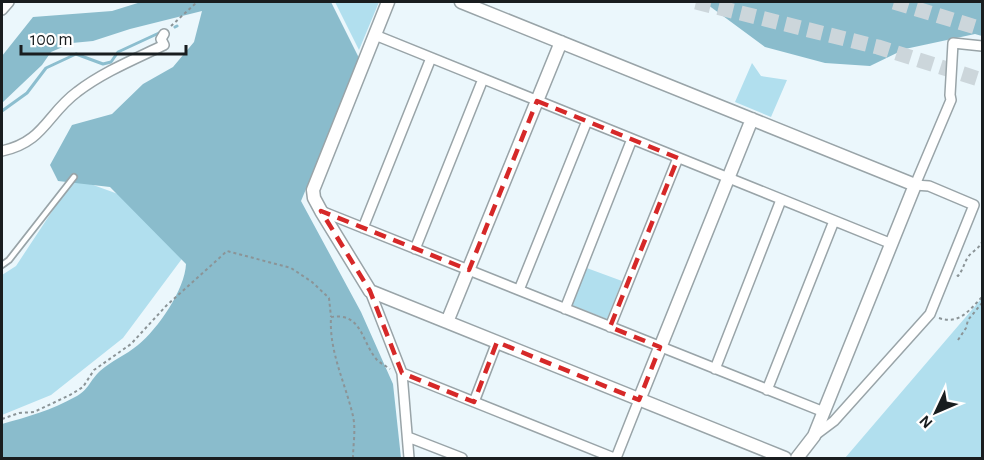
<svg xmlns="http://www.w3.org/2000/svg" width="984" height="460" font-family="'Alegreya Sans',sans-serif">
  <rect width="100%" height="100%" fill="#ebf7fc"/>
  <path fill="#b1dfee" d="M335,2H379L359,50Z
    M752,63L761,76L787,80L771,117L735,102Z
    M74,178L129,198L184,256L123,338L51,395L2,415V275L16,266Z
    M584,267L622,281L607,319L569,304Z
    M982,298V458H845Z"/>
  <path fill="#8abccc" d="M141,2H331L360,60L301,201L361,312L393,384L401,458H2V424C27,417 52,410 75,397C89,390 90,380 100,371C111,361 126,355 138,345C158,329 185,289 186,264L110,187L58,181L50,165L72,125L112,114L143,84L173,67L194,42L202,11L130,29L93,41L72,43L51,52L42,65L2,103V56L33,17L112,11Z
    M704,2H982V36L975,34L905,49L870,66L825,63L765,47Z"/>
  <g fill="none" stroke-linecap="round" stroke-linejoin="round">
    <path stroke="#8cbecf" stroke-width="3" d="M175,27L177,26
      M2,111L27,93L46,68L76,54L103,64L111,62L118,52L159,33"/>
    <path stroke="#ccd6db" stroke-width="15" stroke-dasharray="15 8" stroke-linecap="butt" d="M696,2L878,47L982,80
      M894,2L982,29"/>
    <g stroke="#99a4a8" stroke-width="8">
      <path id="service" d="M2,265L9,260L74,177"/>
    </g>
    <g stroke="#99a4a8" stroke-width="12">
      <path id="minor" d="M2,10L9,2
        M375,35L892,244
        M2,151C44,142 47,114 77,92C103,72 135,59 164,45L161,39L164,34
        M321,211L824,412
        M363,228L431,58
        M415,249L483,79
        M519,290L587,121
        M370,291L402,373L409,458
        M565,309L632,139
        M610,327L678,158
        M715,369L781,200
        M402,373L614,458
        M767,390L834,221
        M474,402L497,342
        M814,436L834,421L930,314L974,205L929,186L915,185L951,100L950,95L953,43L982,46
        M408,437L462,458
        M616,458L639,400"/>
    </g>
    <g stroke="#99a4a8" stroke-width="15">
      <path id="tertiary" d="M388,2L313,190L314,198L321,211L370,291L785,458
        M461,2L915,185L814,436L797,458
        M447,322L561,42
        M639,400L752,119"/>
    </g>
    <path stroke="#8b9497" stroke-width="2" stroke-dasharray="3 3" stroke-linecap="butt" d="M171,26L197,2
      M982,229V234
      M957,275L958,276C963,270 964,263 968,257C972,251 979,249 982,242
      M939,318C958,325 969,311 981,298L982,299
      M958,340L966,328L968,320L982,303
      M2,419L19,413L34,412L70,395L83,387L94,370L131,344L166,306L227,251L291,268L312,282L329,298L331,317
      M353,458C353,445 356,430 353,416C345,382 329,352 331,317C363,312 361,343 378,361C382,364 386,366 390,369"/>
    <use href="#service" stroke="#fff" stroke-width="4.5"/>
    <use href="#minor" stroke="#fff" stroke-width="9"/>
    <use href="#tertiary" stroke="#fff" stroke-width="12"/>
  </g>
  <path fill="none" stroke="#d62828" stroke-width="4.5" stroke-dasharray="12 8" stroke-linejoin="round" d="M537,101L678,158L610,327L660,347L639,400L497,342L474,402L402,373L370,291L321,211L469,270Z"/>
  <rect width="984" height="460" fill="none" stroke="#191d1f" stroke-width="6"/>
  <g transform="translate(936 412) rotate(226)" stroke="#ffffff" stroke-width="4.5" paint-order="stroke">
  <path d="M0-4.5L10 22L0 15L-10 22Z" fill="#191d1f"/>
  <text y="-9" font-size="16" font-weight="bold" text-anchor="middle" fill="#191d1f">N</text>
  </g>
  <path d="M21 45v9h165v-9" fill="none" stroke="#191d1f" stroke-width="3"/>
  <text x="30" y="45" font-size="18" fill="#191d1f" stroke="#ffffff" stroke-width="4.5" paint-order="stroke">100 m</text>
</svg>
